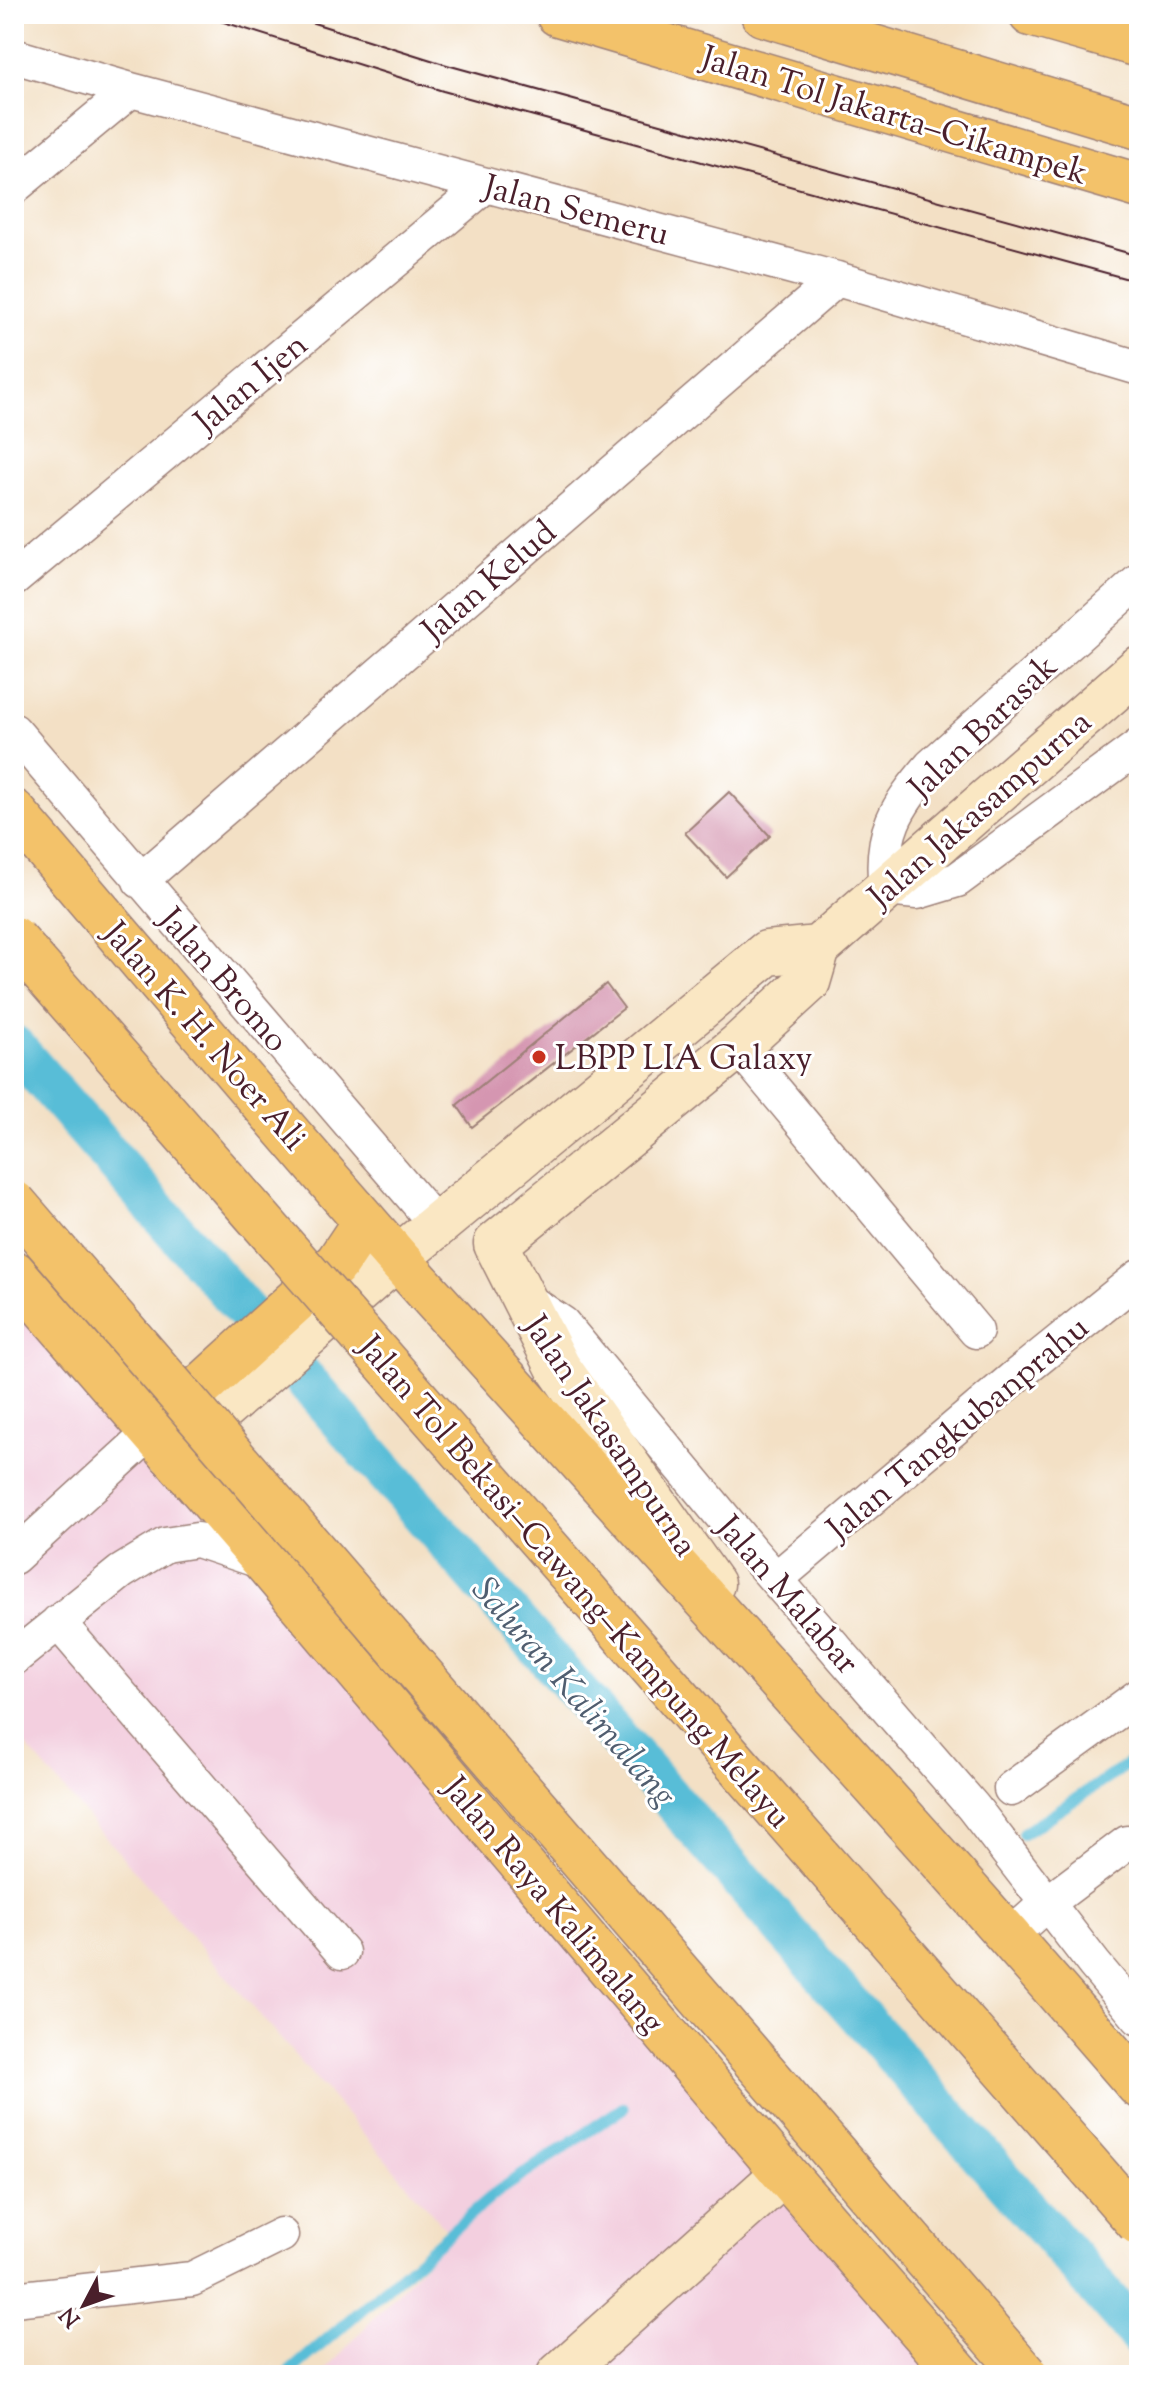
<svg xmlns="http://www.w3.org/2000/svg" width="1153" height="2389" font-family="'Sorts Mill Goudy',serif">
  <rect width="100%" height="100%" fill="#fff"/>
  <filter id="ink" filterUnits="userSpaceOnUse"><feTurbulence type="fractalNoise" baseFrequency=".0125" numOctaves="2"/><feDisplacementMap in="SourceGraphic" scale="16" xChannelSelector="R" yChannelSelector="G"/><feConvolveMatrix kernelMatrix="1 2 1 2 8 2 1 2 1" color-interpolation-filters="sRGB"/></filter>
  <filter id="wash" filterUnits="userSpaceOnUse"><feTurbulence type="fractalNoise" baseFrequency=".006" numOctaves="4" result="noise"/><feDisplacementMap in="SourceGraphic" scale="32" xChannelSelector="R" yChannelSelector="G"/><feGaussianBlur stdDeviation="1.8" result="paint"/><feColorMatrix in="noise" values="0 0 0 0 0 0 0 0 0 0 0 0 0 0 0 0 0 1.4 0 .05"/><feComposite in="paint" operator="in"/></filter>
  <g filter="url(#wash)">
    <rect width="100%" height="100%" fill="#f3e0c5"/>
    <path fill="#f3cfdf" d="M14,1273L960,2375H321L451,2235L14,1732Z"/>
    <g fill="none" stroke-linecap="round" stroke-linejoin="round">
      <path stroke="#59bdd7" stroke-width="12" d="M1023,1834L1139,1757
        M286,2375L497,2192L623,2108"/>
      <path stroke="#59bdd7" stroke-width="42" d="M14,1046L1139,2336"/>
    </g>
    <g id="blocks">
      <path fill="#d596b1" d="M729,792L770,836L726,877L685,833Z
        M606,984L624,1008L472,1127L457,1105Z"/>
    </g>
  </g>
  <g filter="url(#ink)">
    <use href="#blocks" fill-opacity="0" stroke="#9e8078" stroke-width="2"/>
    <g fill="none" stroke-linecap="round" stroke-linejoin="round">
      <g stroke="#9e8078" stroke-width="37">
        <path id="street" d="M14,56L131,90L837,279L1139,368
          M14,187L131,90
          M14,579L486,185
          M1139,581L931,766C896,807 879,833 886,889L917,892L957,880L1139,746
          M14,731L437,1225
          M140,881L837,279
          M738,1046L976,1331
          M521,1296L563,1324L751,1551L973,1807L1094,1964L1139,2018
          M14,1557L151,1432
          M776,1579L1015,1377L1139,1277
          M58,1622L342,1952
          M14,1658L121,1572L165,1545L197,1540L266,1563
          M1011,1789L1139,1696
          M1010,1936L1046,1904L1127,1843
          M14,2299L192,2279L281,2235"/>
      </g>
      <g stroke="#9e8078" stroke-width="47">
        <path id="secondary" d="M171,1454L378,1274L767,953L818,948
          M712,1584L558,1367L496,1244L738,1046L808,982L818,948L1139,668
          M559,2375L784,2173"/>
      </g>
      <g stroke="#9e8078" stroke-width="47">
        <path id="primary" d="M14,812C142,961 268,1112 398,1259C645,1535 897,1805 1139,2086
          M14,1273L266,1563L784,2173L960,2375
          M159,1425L337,1263L365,1221"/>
      </g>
      <g stroke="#9e8078" stroke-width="47">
        <path id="highway" d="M558,14L1139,186
          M763,14L1139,127
          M1031,14L1139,45"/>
      </g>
      <use href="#street" stroke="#fff" stroke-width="34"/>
      <use href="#secondary" stroke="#fae7c3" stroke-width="44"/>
      <use href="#primary" stroke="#f3c26a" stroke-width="44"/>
      <use href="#highway" stroke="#f3c26a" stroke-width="44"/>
      <path stroke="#4a1f2b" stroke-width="2" d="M198,14L443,91L1139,282
        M285,14L447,65L1139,256"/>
      <g stroke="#9e8078" stroke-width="47" stroke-linecap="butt">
        <path id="highway-bridge" d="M14,939L1139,2223
          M14,1203L1026,2375"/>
      </g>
      <use href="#highway-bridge" stroke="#f3c26a" stroke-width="44"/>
    </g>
  </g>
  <circle fill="#c8321e" stroke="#fff" stroke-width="3" cx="539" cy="1057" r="8"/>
  <g text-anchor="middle" stroke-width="6" stroke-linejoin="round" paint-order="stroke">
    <g font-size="34" fill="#4a1f2b" stroke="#fff">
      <text transform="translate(895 114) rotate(17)" y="12">Jalan Tol Jakarta–Cikampek</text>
      <text transform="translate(577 209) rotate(15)" y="12">Jalan Semeru</text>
      <text transform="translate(250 382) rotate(-40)" y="12">Jalan Ijen</text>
      <text transform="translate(488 580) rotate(-41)" y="12">Jalan Kelud</text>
      <text transform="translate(982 726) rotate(-44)" y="12">Jalan Barasak</text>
      <text transform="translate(979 808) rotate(-41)" y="12">Jalan Jakasampurna</text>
      <text transform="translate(225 979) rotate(49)" y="12">Jalan Bromo</text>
      <text transform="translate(206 1035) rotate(49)" y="12">Jalan K. H. Noer Ali</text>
      <text transform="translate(957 1427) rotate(-40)" y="12">Jalan Tangkubanprahu</text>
      <text transform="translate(612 1435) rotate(56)" y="12">Jalan Jakasampurna</text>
      <text transform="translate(576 1581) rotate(49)" y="12">Jalan Tol Bekasi–Cawang–Kampung Melayu</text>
      <text transform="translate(789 1594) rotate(49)" y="12">Jalan Malabar</text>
      <text transform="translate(555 1904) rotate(50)" y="12">Jalan Raya Kalimalang</text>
    </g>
    <g font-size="34" fill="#4a1f2b" stroke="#fff" text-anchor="start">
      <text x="555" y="1069">LBPP LIA Galaxy</text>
    </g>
    <g font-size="36" font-style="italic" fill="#505e70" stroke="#fff">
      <text transform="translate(576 1691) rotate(49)" y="13">Saluran Kalimalang</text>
    </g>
  </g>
  <rect width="1153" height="2389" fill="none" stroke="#fff" stroke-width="48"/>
  <g transform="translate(84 2305) rotate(229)" stroke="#ffffff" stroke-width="6" paint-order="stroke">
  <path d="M0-6L14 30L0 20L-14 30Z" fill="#4a1f2b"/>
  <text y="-12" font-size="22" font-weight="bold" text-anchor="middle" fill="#4a1f2b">N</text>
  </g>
</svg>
